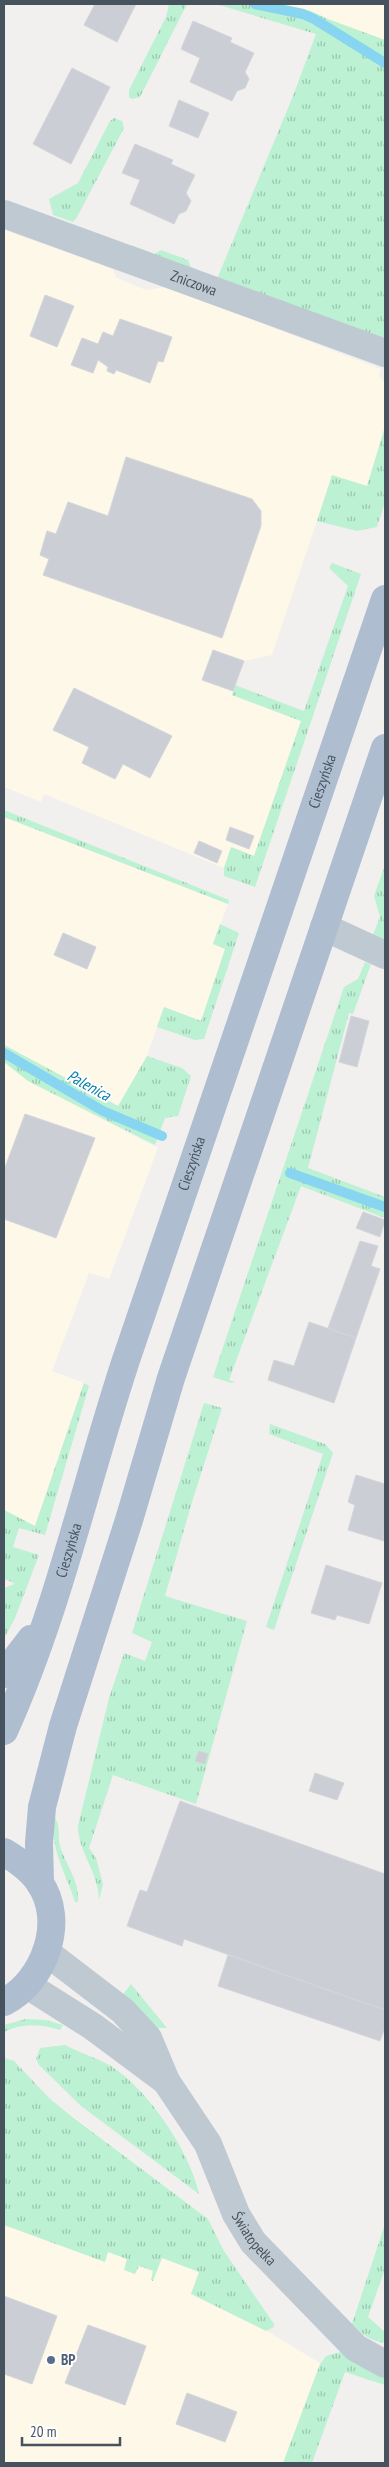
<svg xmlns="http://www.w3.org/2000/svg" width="389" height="2467" font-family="'PT Sans Narrow',sans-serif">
  <defs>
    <pattern id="grass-tufts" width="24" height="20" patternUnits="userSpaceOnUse" patternTransform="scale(1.25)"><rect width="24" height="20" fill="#bcf1d3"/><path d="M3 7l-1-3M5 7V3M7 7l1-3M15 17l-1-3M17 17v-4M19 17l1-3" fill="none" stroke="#9bc6ae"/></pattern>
  </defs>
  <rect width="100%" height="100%" fill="#f2efef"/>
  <path fill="#fdf8e8" d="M279,4H385V56L289,7Z
    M4,230L112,269L117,278L146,290L166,287L381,369L379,376L385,383V427L367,486L332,476L272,655L244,661L232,695L301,721L254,856L231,847L224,868L44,794L41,802L4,787Z
    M4,817L228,904L213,944L225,949L201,1021L164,1007L147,1056L119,1106L4,1045Z
    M4,1062L28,1081L158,1148L109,1279L89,1273L52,1371L84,1383L35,1526L4,1510Z
    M4,2078L49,2098L208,2219L224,2251L274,2324V2327L267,2331L320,2363L326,2356L340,2352L308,2463H4Z"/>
  <path fill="url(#grass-tufts)" d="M169,4H187L140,97L132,99L129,97V90L166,17Z
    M216,4H279L311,11L328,19L385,40V341L134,252L131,245L155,254L161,250L188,260L191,267L217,279L293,96L316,34Z
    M114,118L122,121L124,128L77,217L73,222L53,215L49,199L78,183L110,121Z
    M385,427V502L377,527L357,531L317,521L332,475L367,486Z
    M332,563L361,574L255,887L224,876V868L231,847L254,856L301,721L232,695L235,685L304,711L348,586L329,568Z
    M4,810L229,900L228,904L4,817Z
    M385,865V940L373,935L380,917L374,896Z
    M220,924L239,933L204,1039L195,1040L157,1027L164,1007L201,1021L225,949L213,944Z
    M365,962L371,964L353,1014L349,1013L308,1168L385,1197V1218L301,1186L229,1380L235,1382L231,1383L213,1377L344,987L358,979Z
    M4,1045L118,1106L147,1056L182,1068L191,1076L178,1116L165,1118L155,1145L28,1081L4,1062Z
    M84,1383L89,1386L45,1535L19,1528L13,1547L39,1555L15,1618L4,1639V1588L15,1584L4,1578V1510L35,1526Z
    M204,1403L222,1408L192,1502L165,1596L247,1621L196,1804L113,1775L89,1848L96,1858L103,1884L99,1900C99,1873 78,1852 78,1826L109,1698L124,1653L145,1661L152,1642L132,1633Z
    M270,1424L325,1444L333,1453L274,1630L266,1627L323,1454L269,1434Z
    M55,1818C61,1826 57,1839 61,1849C67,1867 80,1882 78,1902H75C67,1875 48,1846 55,1818Z
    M131,1984L167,2028H154L121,1997Z
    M26,2019L46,2020L63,2025L60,2030C41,2024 22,2023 4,2032V2025Z
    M65,2045C80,2053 97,2058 111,2066C149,2091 189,2150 199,2194L81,2106L39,2065L36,2059L40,2048Z
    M4,2058L14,2061L49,2098L74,2118L208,2219L224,2251L274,2324V2327L266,2331L262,2329L191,2294L199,2272L162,2258L153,2281L151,2280L153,2271L139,2266L135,2274L124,2270L127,2259L108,2252L105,2262L4,2225Z
    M385,2224V2269L368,2317L385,2332V2343C370,2341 362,2334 352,2324Z
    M340,2352L385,2377V2385L345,2372L312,2463H283L320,2364L326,2356Z"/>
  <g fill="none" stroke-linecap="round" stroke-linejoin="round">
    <path stroke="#87d5f1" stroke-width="10" d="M255,4L303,14L314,19L385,63
      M4,1053L103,1111L162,1136
      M290,1173L385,1207"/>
  </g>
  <path fill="#cbced4" stroke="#d3d5db" d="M95,4H136L117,42L84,25Z
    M193,21L232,38L230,42L254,53L245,72L249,79L245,88L237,91L232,101L190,82L200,58L181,49Z
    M72,68L110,87L71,164L33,144Z
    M179,100L209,113L198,138L169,126Z
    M135,144L173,160L171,164L195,175L186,193L191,201L186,211L179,214L174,224L130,204L140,180L122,173Z
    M45,295L74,306L57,347L30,336Z
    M120,319L172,337L163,362L158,361L150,383L116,370L114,374L107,371L108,367L98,360L93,373L71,365L82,338L98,344L103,332L113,336Z
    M126,457L252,499L261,511V526L222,638L43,575L49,559L40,555L47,531L56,534L68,502L108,516Z
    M213,650L244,661L233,691L202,680Z
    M74,688L172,736L150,778L123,764L115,779L82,763L89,747L53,730Z
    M230,827L254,836L249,849L226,840Z
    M199,841L222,851L217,863L194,853Z
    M63,933L96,947L87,969L54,955Z
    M351,1016L369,1021L357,1067L339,1062Z
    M25,1114L95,1138L56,1238L4,1219V1170Z
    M363,1212L385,1220L380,1237L356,1228Z
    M360,1241L378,1246L371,1266L380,1269L356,1338L328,1328Z
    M309,1322L356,1338L334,1403L268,1380L274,1360L294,1366Z
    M356,1475L385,1484L384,1541L348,1530L355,1505L348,1502Z
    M326,1565L382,1583L369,1624L337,1615L335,1620L311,1613Z
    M199,1751L208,1754L205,1764L195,1761Z
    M315,1773L344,1783L337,1800L309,1791Z
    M180,1801L385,1874V2010L184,1939L182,1946L127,1926L140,1890L147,1892Z
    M228,1955L385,2010V2028L380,2041L218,1986Z
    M4,2296L57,2316L32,2384L4,2374Z
    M88,2325L146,2346L125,2405L65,2383Z
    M187,2393L237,2412L225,2442L176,2424Z"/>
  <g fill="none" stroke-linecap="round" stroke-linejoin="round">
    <g stroke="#bfc9d2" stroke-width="28">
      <path id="s1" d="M4,214L385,353"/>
      <path d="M324,927L385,955"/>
      <path id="s2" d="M46,1952L123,2011L148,2038L166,2081L208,2144L236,2214L253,2242L356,2348L385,2364"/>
      <path d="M27,1985L92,2026L166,2081"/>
    </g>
    <g stroke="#aebdd0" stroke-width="28">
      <path d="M4,1674L31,1639"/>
      <path id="s3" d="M4,1731C58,1612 85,1484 126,1360C210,1106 298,853 385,599"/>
      <path d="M4,1852C17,1860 31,1869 39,1882C67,1921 44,1982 4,2002"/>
      <path d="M40,1882L39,1843L42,1807L63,1726L129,1520L171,1378L385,748"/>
    </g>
  </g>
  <circle fill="#5c6f8a" stroke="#fff" stroke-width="2" cx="51" cy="2360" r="5"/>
  <g text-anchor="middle" stroke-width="4" stroke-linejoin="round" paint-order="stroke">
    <g font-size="15" fill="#46525e" stroke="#fff">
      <text dy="5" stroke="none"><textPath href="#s1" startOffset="202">Zniczowa</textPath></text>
      <text dy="5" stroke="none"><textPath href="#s3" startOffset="1002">Cieszyńska</textPath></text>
      <text dy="5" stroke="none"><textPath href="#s3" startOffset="598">Cieszyńska</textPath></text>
      <text dy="5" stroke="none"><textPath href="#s3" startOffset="192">Cieszyńska</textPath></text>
      <text dy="5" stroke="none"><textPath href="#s2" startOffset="362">Światopełka</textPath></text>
    </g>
    <g font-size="15" font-weight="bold" fill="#4e5e75" stroke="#fff" text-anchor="start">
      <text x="61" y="2365">BP</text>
    </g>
    <g font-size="16" font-style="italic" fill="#067faa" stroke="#fff">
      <text transform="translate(89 1085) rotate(29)" y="6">Palenica</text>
    </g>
  </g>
  <rect width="389" height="2467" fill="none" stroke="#46525e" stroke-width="10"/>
  <path d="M22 2437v8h98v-8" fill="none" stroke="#46525e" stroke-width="2.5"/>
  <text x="30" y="2437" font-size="15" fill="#46525e" stroke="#ffffff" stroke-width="4" paint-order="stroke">20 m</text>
</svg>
